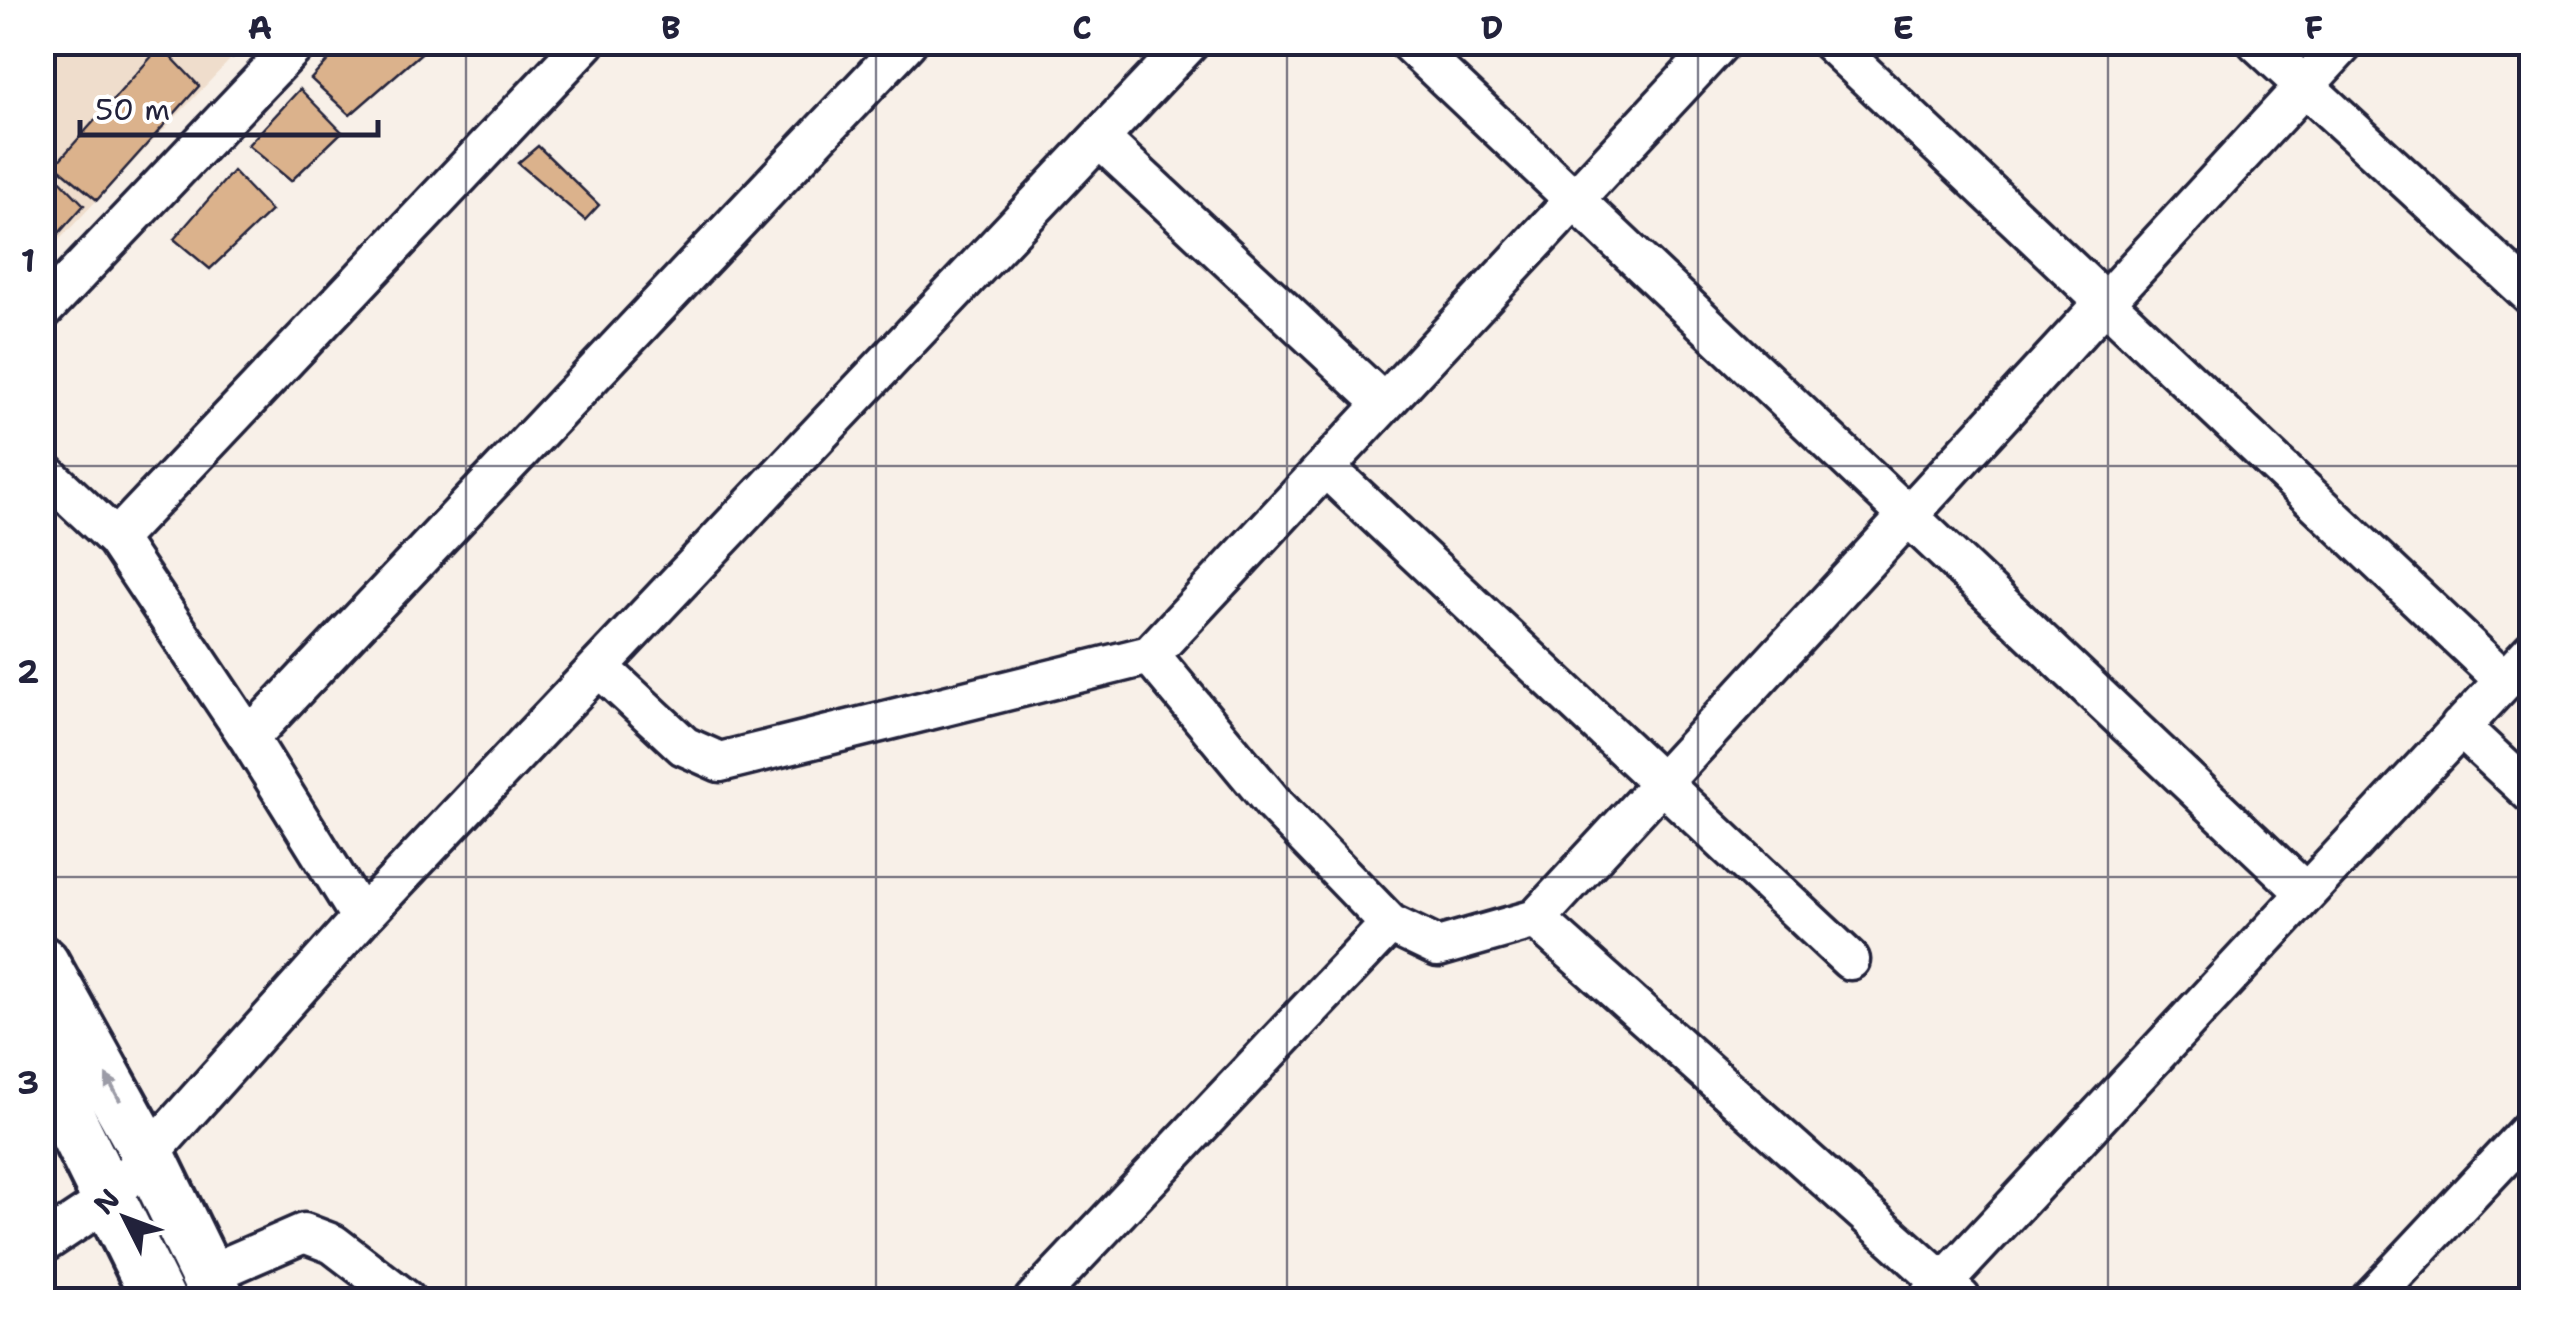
<svg xmlns="http://www.w3.org/2000/svg" width="2574" height="1343" font-family="'Shantell Sans',sans-serif">
  <rect width="100%" height="100%" fill="#f8f0e8"/>
  <filter id="ink" filterUnits="userSpaceOnUse"><feTurbulence type="fractalNoise" baseFrequency=".01" numOctaves="2"/><feDisplacementMap in="SourceGraphic" scale="20" xChannelSelector="R" yChannelSelector="G"/><feConvolveMatrix kernelMatrix="1 2 1 2 8 2 1 2 1" color-interpolation-filters="sRGB"/></filter>
  <g filter="url(#ink)">
    <path fill="#efddcc" d="M43,43H246L43,257Z"/>
    <path fill="#dbb28c" stroke="#22223b" stroke-width="2.5" d="M211,42H243L232,58Z
      M345,42H422L427,48L350,115L311,79Z
      M161,46L199,86L97,200L55,165Z
      M300,89L342,132L291,181L248,145Z
      M538,146L599,205L585,220L518,163Z
      M48,168L84,205L42,252V174Z
      M233,171L271,211L210,269L174,239Z"/>
    <g fill="none" stroke-linecap="round" stroke-linejoin="round">
      <g stroke="#22223b" stroke-width="45">
        <path id="minor" d="M1408,42L2306,893
          M1830,42L2504,680
          M2257,42L2532,296
          M1099,138L1384,404
          M42,311L298,42
          M1325,467L1850,960
          M42,470L116,539L249,738L361,918
          M116,539L586,42
          M1150,655L1721,42
          M599,667L684,746L720,762L1150,655L1274,804L1390,924L1438,947L1536,919L2345,42
          M2460,727L2532,794
          M249,738L907,42
          M1536,919L1961,1299
          M42,1244L108,1200L361,918L1190,42
          M207,1275L304,1233L333,1244L406,1300
          M1034,1300L1390,924
          M1927,1300L2532,651
          M2370,1300L2532,1127"/>
      </g>
      <g stroke="#22223b" stroke-width="60">
        <path id="secondary" d="M42,963L148,1154L219,1300
          M42,1064L159,1300"/>
      </g>
      <use href="#minor" stroke="#fff" stroke-width="38"/>
      <use href="#secondary" stroke="#fff" stroke-width="52"/>
    </g>
    <defs><path id="oneway-solid" d="M-6-.8H1V-3.2L6.5 0L1 3.2V.8H-6Z" transform="scale(2.5)"/></defs>
    <use fill="#9c9ca7" href="#oneway-solid" transform="translate(113 1088) rotate(-119)"/>
  </g>
  <path fill="none" stroke="#22223b" stroke-width="2.5" stroke-opacity="0.55" d="M466,42V1300M876,42V1300M1287,42V1300M1698,42V1300M2108,42V1300M42,466H2532M42,877H2532"/>
  <rect width="2574" height="1343" fill="none" stroke="#fff" stroke-width="110"/>
  <g transform="translate(125 1218) rotate(312)" stroke="#ffffff" stroke-width="8" paint-order="stroke">
  <path d="M0-8L18 38L0 25L-18 38Z" fill="#22223b"/>
  <text y="-15" font-size="28" font-weight="bold" text-anchor="middle" fill="#22223b">N</text>
  </g>
  <path d="M80 120v15h298v-15" fill="none" stroke="#22223b" stroke-width="5"/>
  <text x="95" y="120" font-size="30" fill="#22223b" stroke="#ffffff" stroke-width="8" paint-order="stroke">50 m</text>
  <rect x="55" y="55" width="2464" height="1233" fill="none" stroke="#22223b" stroke-width="4"/>
  <g font-size="32" text-anchor="middle" font-weight="bold" fill="#22223b">
    <text x="260" y="39">A</text>
    <text x="671" y="39">B</text>
    <text x="1082" y="39">C</text>
    <text x="1492" y="39">D</text>
    <text x="1903" y="39">E</text>
    <text x="2314" y="39">F</text>
    <text x="28" y="272">1</text>
    <text x="28" y="683">2</text>
    <text x="28" y="1094">3</text>
  </g>
</svg>
